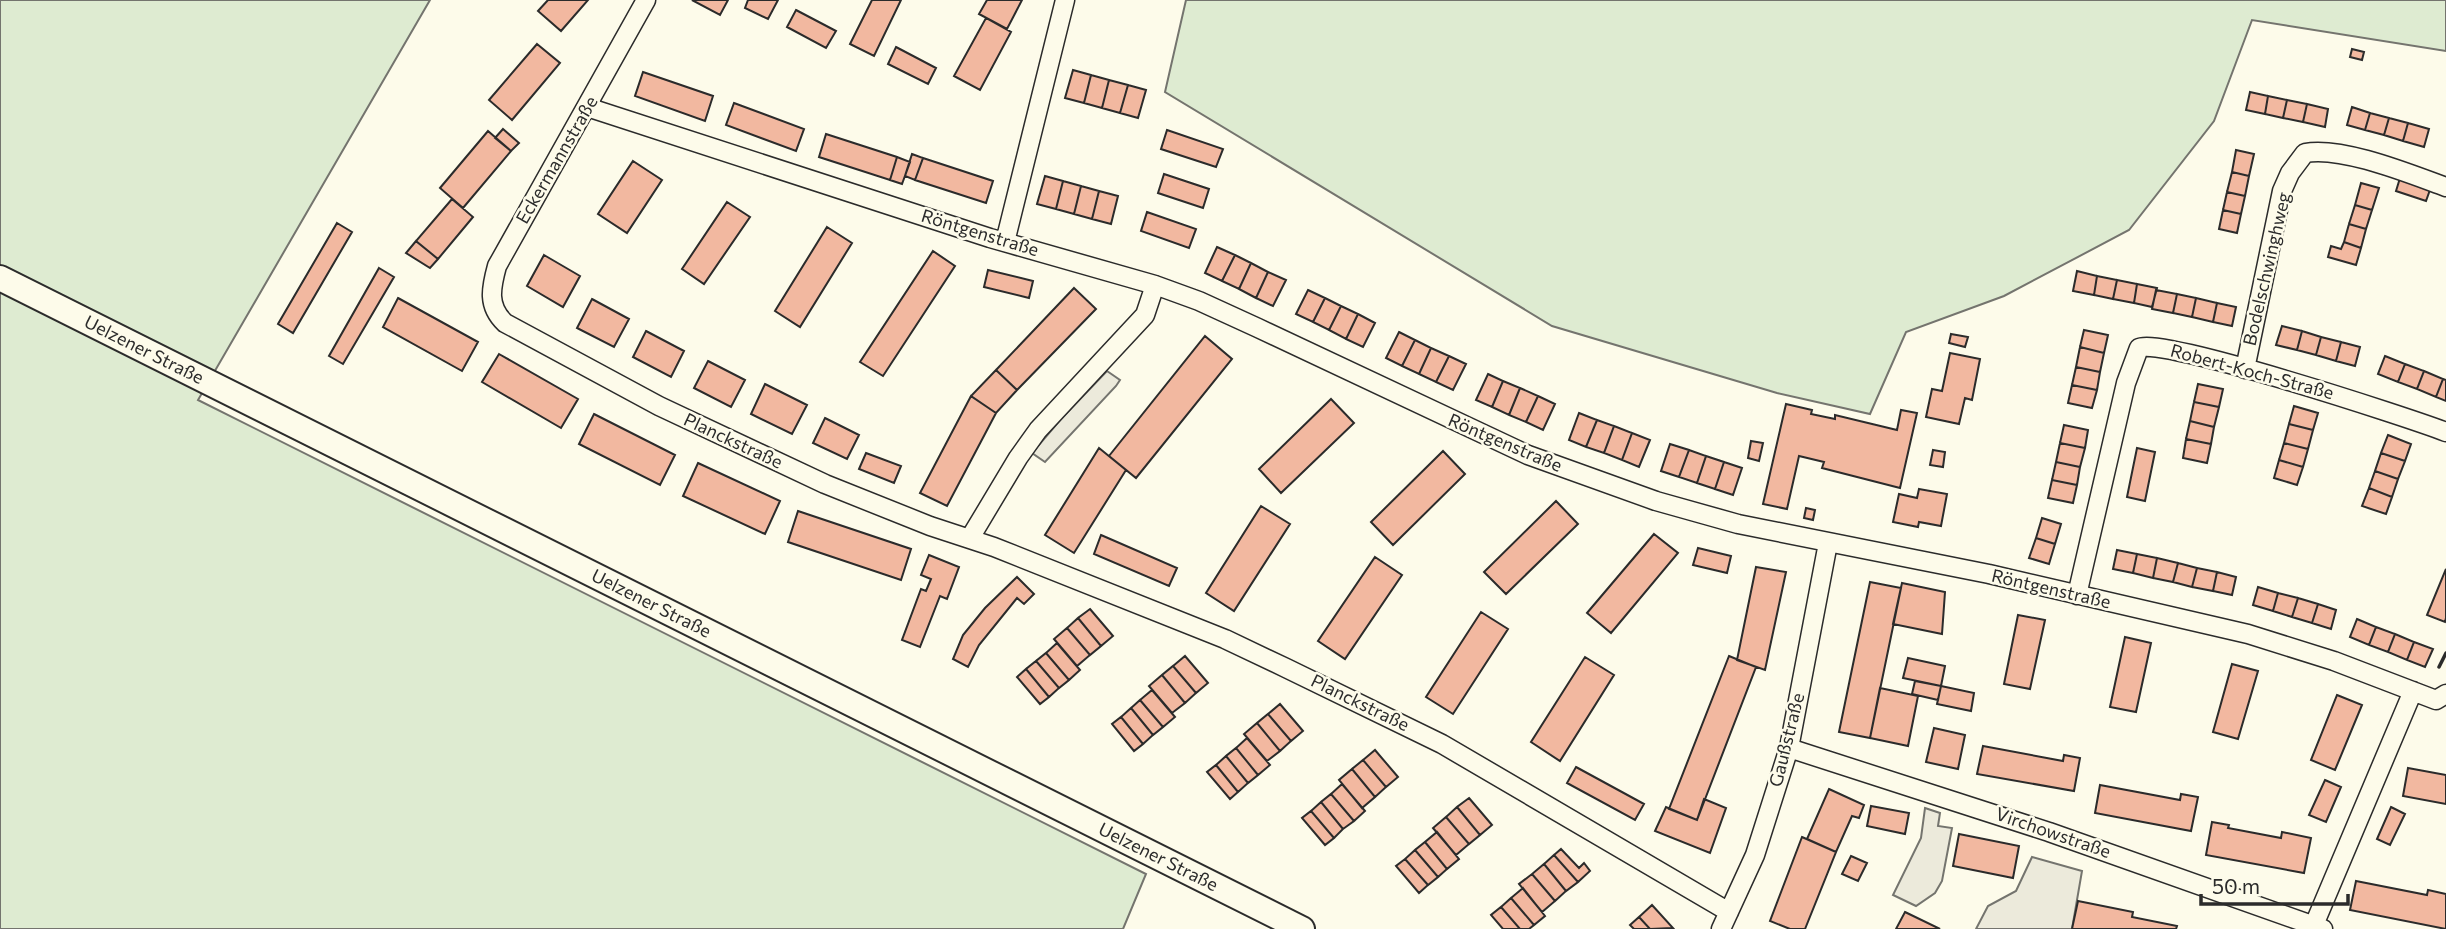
<svg xmlns="http://www.w3.org/2000/svg" width="2446" height="929" font-family="Commissioner,sans-serif">
  <rect width="100%" height="100%" fill="#fdfbea"/>
  <path fill="#deebd1" stroke="#74746e" stroke-width="2" d="M0,0H430L198,400L1146,874L1123,929H0Z
    M1186,0H2446V51L2252,20L2214,121L2129,230L2004,296L1906,332L1870,414L1777,393L1552,326L1165,92Z"/>
  <path fill="#eceadb" stroke="#74746e" stroke-width="2" d="M1107,371L1120,380L1116,386L1045,462L1032,453L1061,419Z
    M1925,808L1940,813L1938,826L1952,828L1942,881L1935,893L1916,906L1893,895L1921,838Z
    M2032,857L2082,871L2072,929H1976L1988,906L2016,891Z"/>
  <path fill="#f2b8a0" stroke="#2b2b2b" stroke-width="2" d="M548,0H588L561,31L538,11Z
    M692,0H728L720,15Z
    M748,0H778L768,19L745,8Z
    M872,0H901L874,56L850,44Z
    M987,0H1022L1007,29L979,14Z
    M796,10L836,31L826,48L787,27Z
    M986,18L1011,32L980,90L954,76Z
    M537,44L560,63L512,120L489,100Z
    M896,47L936,68L928,84L888,64Z
    M2352,49L2364,52L2362,60L2350,57Z
    M1073,70L1091,75L1084,103L1065,98Z
    M643,72L713,96L705,121L635,96Z
    M1091,75L1109,80L1102,108L1084,103Z
    M1109,80L1128,85L1120,113L1102,108Z
    M1128,85L1146,90L1138,118L1120,113Z
    M2250,92L2268,96L2265,114L2246,110Z
    M2268,96L2287,100L2283,118L2265,114Z
    M2287,100L2307,104L2303,122L2283,118Z
    M734,103L804,129L796,151L726,125Z
    M2307,104L2328,109L2325,127L2303,122Z
    M2352,107L2370,113L2365,130L2347,125Z
    M2370,113L2389,118L2384,135L2365,130Z
    M2389,118L2408,123L2403,141L2384,135Z
    M2408,123L2429,129L2424,147L2403,141Z
    M503,129L519,143L511,151L495,138Z
    M1167,130L1223,149L1216,167L1161,149Z
    M488,131L511,151L463,208L440,188Z
    M826,134L897,157L890,180L819,157Z
    M2236,150L2254,154L2249,176L2232,172Z
    M912,154L923,158L915,180L905,176Z
    M897,157L910,162L902,184L890,180Z
    M923,158L993,181L986,203L915,180Z
    M633,161L662,180L627,233L598,214Z
    M2232,172L2249,176L2245,196L2227,192Z
    M1164,174L1209,189L1203,208L1158,193Z
    M1045,176L1063,181L1056,209L1037,204Z
    M2400,178L2431,187L2426,201L2396,191Z
    M1063,181L1081,186L1074,214L1056,209Z
    M2361,183L2379,188L2372,210L2355,205Z
    M1081,186L1099,191L1092,219L1074,214Z
    M1099,191L1118,196L1111,224L1092,219Z
    M2227,192L2245,196L2241,214L2223,210Z
    M452,199L473,217L438,259L416,241Z
    M727,202L750,217L704,284L682,269Z
    M2355,205L2372,210L2366,229L2349,224Z
    M2223,210L2241,214L2237,233L2219,229Z
    M1147,212L1196,229L1189,248L1141,231Z
    M337,223L352,232L293,333L278,324Z
    M2349,224L2366,229L2361,248L2344,242Z
    M827,227L852,243L800,327L775,311Z
    M416,241L438,259L430,268L406,253Z
    M2344,242L2361,248L2356,265L2328,257L2331,246L2341,249Z
    M1217,247L1235,255L1222,281L1205,273Z
    M933,251L955,266L883,376L860,362Z
    M544,255L580,276L563,307L527,286Z
    M1235,255L1251,263L1239,289L1222,281Z
    M1251,263L1268,272L1256,298L1239,289Z
    M379,268L394,277L343,364L329,356Z
    M988,270L1033,281L1029,298L984,287Z
    M2077,271L2097,276L2094,295L2073,291Z
    M1268,272L1286,280L1273,306L1256,298Z
    M2097,276L2117,280L2113,299L2094,295Z
    M2117,280L2137,284L2134,303L2113,299Z
    M2137,284L2157,288L2152,307L2134,303Z
    M1074,288L1096,309L1017,390L996,370Z
    M1308,290L1325,298L1313,322L1296,314Z
    M2156,290L2177,294L2173,313L2152,309Z
    M2177,294L2196,298L2192,317L2173,313Z
    M398,298L478,342L462,371L383,327Z
    M1325,298L1341,306L1329,330L1313,322Z
    M2196,298L2217,303L2213,322L2192,317Z
    M592,299L629,319L614,347L577,328Z
    M2217,303L2236,307L2232,326L2213,322Z
    M1341,306L1358,314L1346,339L1329,330Z
    M1358,314L1375,323L1363,347L1346,339Z
    M2282,326L2302,331L2297,350L2276,345Z
    M2084,330L2108,335L2104,353L2080,347Z
    M646,331L684,351L671,377L633,357Z
    M2302,331L2321,337L2316,355L2297,350Z
    M1399,332L1415,340L1402,366L1386,358Z
    M1951,334L1968,337L1965,347L1949,343Z
    M1205,336L1232,359L1136,478L1109,456Z
    M2321,337L2341,342L2336,361L2316,355Z
    M1415,340L1431,348L1419,374L1402,366Z
    M2341,342L2360,347L2355,366L2336,361Z
    M2080,347L2104,353L2100,372L2076,367Z
    M1431,348L1449,356L1436,382L1419,374Z
    M1950,353L1980,359L1972,400L1965,398L1959,424L1926,417L1932,389L1942,391Z
    M499,354L578,399L561,428L482,382Z
    M1449,356L1466,364L1453,390L1436,382Z
    M2385,356L2405,364L2398,382L2378,374Z
    M708,361L745,380L731,407L694,388Z
    M2405,364L2424,371L2417,389L2398,382Z
    M2076,367L2100,372L2097,390L2072,385Z
    M996,370L1017,390L996,413L971,396Z
    M2424,371L2443,379L2436,397L2417,389Z
    M1488,374L1503,381L1492,407L1476,400Z
    M2443,379L2446,380V401L2436,397Z
    M1503,381L1520,388L1509,415L1492,407Z
    M765,384L807,405L792,434L751,414Z
    M2198,384L2223,389L2219,407L2194,402Z
    M2072,385L2097,390L2092,408L2068,403Z
    M1520,388L1538,396L1526,422L1509,415Z
    M971,396L996,413L947,506L920,493Z
    M1538,396L1555,404L1543,430L1526,422Z
    M1331,399L1354,423L1281,493L1259,469Z
    M2194,402L2219,407L2214,427L2190,421Z
    M1786,404L1812,410L1811,414L1835,419V415L1897,430L1901,410L1917,413L1900,488L1822,468L1824,462L1799,456L1787,509L1763,504Z
    M2294,406L2318,413L2313,430L2289,424Z
    M1579,413L1597,420L1586,447L1569,440Z
    M594,414L675,455L660,485L579,444Z
    M825,418L859,435L847,459L813,443Z
    M1597,420L1614,426L1604,453L1586,447Z
    M2190,421L2214,427L2211,444L2186,439Z
    M2289,424L2313,430L2308,449L2284,443Z
    M2064,425L2088,430L2085,448L2060,443Z
    M1614,426L1632,433L1622,460L1604,453Z
    M1632,433L1650,440L1639,467L1622,460Z
    M2388,435L2411,444L2405,461L2381,453Z
    M2186,439L2211,444L2207,463L2183,458Z
    M1751,441L1763,443L1759,461L1748,458Z
    M2060,443L2085,448L2080,467L2056,462Z
    M2284,443L2308,449L2303,467L2279,460Z
    M1670,444L1689,450L1679,477L1661,471Z
    M1099,448L1126,470L1074,553L1045,535Z
    M2137,448L2155,452L2145,501L2127,497Z
    M1689,450L1706,456L1697,483L1679,477Z
    M1933,450L1945,452L1943,467L1930,465Z
    M1443,451L1465,474L1393,545L1371,522Z
    M866,453L901,466L894,483L859,469Z
    M2381,453L2405,461L2398,479L2375,471Z
    M1706,456L1724,462L1715,489L1697,483Z
    M2279,460L2303,467L2297,485L2274,478Z
    M1724,462L1742,468L1733,495L1715,489Z
    M2056,462L2080,467L2077,485L2052,480Z
    M698,463L780,501L765,534L683,496Z
    M2375,471L2398,479L2392,497L2369,488Z
    M2052,480L2077,485L2073,503L2048,498Z
    M2369,488L2392,497L2386,514L2362,506Z
    M1919,489L1947,494L1941,526L1919,522L1918,527L1893,522L1899,494L1917,498Z
    M1556,501L1578,524L1506,594L1484,572Z
    M1261,506L1290,524L1234,611L1206,593Z
    M1806,508L1815,510L1813,520L1804,518Z
    M798,511L911,549L901,580L788,542Z
    M2042,518L2061,524L2055,544L2036,538Z
    M1654,534L1678,553L1611,633L1587,613Z
    M1101,535L1177,568L1169,586L1094,554Z
    M2036,538L2055,544L2049,564L2029,558Z
    M1698,548L1731,556L1727,573L1693,565Z
    M2117,550L2137,554L2133,573L2113,569Z
    M2137,554L2157,558L2153,578L2133,573Z
    M929,555L959,567L947,599L940,596L920,647L902,640L921,589L926,591L931,579L921,575Z
    M1375,557L1402,575L1345,659L1318,641Z
    M2157,558L2178,563L2173,582L2153,578Z
    M2178,563L2197,568L2192,587L2173,582Z
    M1756,567L1786,572L1765,670L1737,660Z
    M2197,568L2217,572L2213,591L2192,587Z
    M2446,569V618L2445,622L2427,615Z
    M2217,572L2236,577L2232,595L2213,591Z
    M1017,577L1034,594L1024,604L1017,598L979,645L968,667L953,659L963,635L985,608Z
    M1870,582L1901,588L1870,738L1839,732Z
    M1902,583L1945,592L1942,634L1893,624Z
    M2258,587L2278,593L2273,611L2253,605Z
    M2278,593L2298,598L2292,617L2273,611Z
    M2298,598L2318,604L2312,623L2292,617Z
    M2318,604L2336,610L2331,629L2312,623Z
    M1090,609L1113,636L1101,646L1078,618Z
    M1481,612L1508,629L1453,714L1426,697Z
    M2018,615L2045,620L2030,689L2004,684Z
    M1078,618L1101,646L1090,655L1067,628Z
    M2357,619L2376,627L2369,645L2350,637Z
    M2376,627L2395,634L2388,652L2369,645Z
    M1067,628L1090,655L1077,666L1054,639Z
    M2395,634L2414,642L2407,660L2388,652Z
    M2125,637L2151,643L2136,712L2110,707Z
    M2414,642L2433,649L2425,667L2407,660Z
    M1057,643L1080,670L1069,680L1046,653Z
    M1046,653L1069,680L1059,688L1036,661Z
    M1185,656L1208,683L1196,693L1173,666Z
    M1729,656L1756,667L1697,820L1669,809Z
    M1585,657L1614,675L1560,761L1531,742Z
    M1908,658L1945,666L1941,686L1903,678Z
    M1036,661L1059,688L1049,697L1026,669Z
    M2232,664L2258,671L2238,739L2213,732Z
    M1173,666L1196,693L1185,703L1162,675Z
    M1026,669L1049,697L1040,704L1017,677Z
    M1162,675L1185,703L1172,713L1149,686Z
    M1915,681L1941,686L1938,700L1912,694Z
    M1941,686L1974,693L1971,711L1937,704Z
    M1880,688L1918,696L1908,746L1870,738Z
    M1152,690L1175,717L1163,727L1140,700Z
    M2337,695L2362,705L2335,770L2311,760Z
    M1140,700L1163,727L1153,735L1131,708Z
    M1280,704L1303,731L1291,741L1268,714Z
    M1131,708L1153,735L1143,744L1121,717Z
    M1268,714L1291,741L1280,751L1257,723Z
    M1121,717L1143,744L1134,751L1112,724Z
    M1257,723L1280,751L1267,761L1244,734Z
    M1934,728L1965,735L1958,769L1926,762Z
    M1247,738L1270,765L1258,775L1236,748Z
    M1983,746L2063,761L2064,755L2080,758L2074,791L1977,774Z
    M1236,748L1258,775L1248,783L1226,756Z
    M1375,750L1398,777L1386,787L1363,760Z
    M1226,756L1248,783L1238,792L1216,765Z
    M1363,760L1386,787L1375,797L1352,769Z
    M1216,765L1238,792L1230,799L1207,772Z
    M1576,767L1644,804L1635,820L1567,783Z
    M2408,768L2446,775V804L2403,796Z
    M1352,769L1375,797L1362,808L1339,780Z
    M2325,780L2341,787L2326,822L2309,815Z
    M1342,784L1365,811L1354,821L1331,794Z
    M2100,785L2180,800L2181,794L2198,797L2191,831L2095,813Z
    M1829,789L1864,805L1859,818L1852,816L1836,852L1807,839Z
    M1331,794L1354,821L1343,829L1321,802Z
    M1469,798L1492,825L1480,835L1457,807Z
    M1704,799L1726,808L1710,853L1655,831L1666,807L1697,820Z
    M1321,802L1343,829L1334,838L1311,811Z
    M1871,806L1909,813L1905,834L1867,826Z
    M1457,807L1480,835L1469,844L1446,817Z
    M2391,807L2405,814L2390,845L2377,839Z
    M1311,811L1334,838L1325,845L1302,818Z
    M1446,817L1469,844L1456,855L1433,828Z
    M2212,822L2229,825L2228,828L2281,838L2282,832L2311,838L2304,873L2206,855Z
    M1437,832L1459,859L1447,869L1425,842Z
    M1959,834L2019,846L2013,878L1953,866Z
    M1802,837L1836,852L1805,929H1790L1770,921Z
    M1425,842L1447,869L1438,877L1415,850Z
    M1561,849L1579,868L1584,863L1590,871L1578,882L1554,855Z
    M1415,850L1438,877L1428,885L1405,859Z
    M1554,855L1578,882L1566,891L1544,864Z
    M1851,856L1867,863L1858,881L1842,874Z
    M1405,859L1428,885L1419,893L1396,866Z
    M1544,864L1566,891L1555,901L1532,874Z
    M1532,874L1555,901L1542,912L1519,884Z
    M2356,881L2427,895L2428,890L2446,894V929L2350,910Z
    M1523,888L1545,916L1534,925L1511,898Z
    M1511,898L1534,925L1529,929H1520L1501,907Z
    M2078,901L2133,912L2132,917L2177,926L2176,929H2072Z
    M1652,905L1673,928L1650,929L1639,917Z
    M1501,907L1520,929H1503L1491,915Z
    M1905,912L1940,929H1896Z
    M1639,917L1650,929H1634L1630,925Z"/>
  <g fill="none" stroke-linecap="round" stroke-linejoin="round">
    <g stroke="#2b2b2b" stroke-width="21">
      <path id="street" d="M646,0L497,266C491,288 487,306 505,323L659,406L825,484L930,526L994,547L1225,639L1286,668L1442,744L1729,912
        M587,107L990,238L1155,285L1199,301L1258,328L1528,455L1656,501L1738,524L1989,574L2248,634L2334,661L2436,700L2446,694
        M1005,242L1065,0
        M2245,369L2282,191L2290,173L2305,153C2342,146 2410,174 2446,187
        M970,538L1018,458L1038,430L1145,315L1155,285
        M2077,595L2126,383L2139,348C2159,336 2410,418 2446,432
        M1789,748L2049,832L2323,929
        M2314,925L2413,691
        M1721,929L1755,855L1789,748L1828,543"/>
    </g>
    <g stroke="#2b2b2b" stroke-width="28">
      <g id="secondary">
        <path id="s1" d="M0,278L1302,929"/>
      </g>
    </g>
    <use href="#street" stroke="#fdfbea" stroke-width="18"/>
    <use href="#secondary" stroke="#fdfbea" stroke-width="24"/>
    <path stroke="#2b2b2b" stroke-width="3.5" d="M2439,667L2446,653"/>
  </g>
  <g text-anchor="middle" stroke-width="5" stroke-linejoin="round" paint-order="stroke">
    <g font-size="18" fill="#2b2b2b" stroke="#fdfbea">
      <text transform="translate(557 160) rotate(-60)" y="6">Eckermannstraße</text>
      <text transform="translate(980 233) rotate(17)" y="6">Röntgenstraße</text>
      <text transform="translate(2267 269) rotate(-77)" y="6">Bodelschwinghweg</text>
      <text dy="6" stroke="none"><textPath href="#s1" startOffset="161">Uelzener Straße</textPath></text>
      <text transform="translate(2252 372) rotate(15)" y="6">Robert-Koch-Straße</text>
      <text transform="translate(733 441) rotate(25)" y="6">Planckstraße</text>
      <text transform="translate(1505 443) rotate(23)" y="6">Röntgenstraße</text>
      <text transform="translate(2051 589) rotate(13)" y="6">Röntgenstraße</text>
      <text dy="6" stroke="none"><textPath href="#s1" startOffset="728">Uelzener Straße</textPath></text>
      <text transform="translate(1360 703) rotate(26)" y="6">Planckstraße</text>
      <text transform="translate(1787 740) rotate(-76)" y="6">Gaußstraße</text>
      <text transform="translate(2053 833) rotate(19)" y="6">Virchowstraße</text>
      <text dy="6" stroke="none"><textPath href="#s1" startOffset="1295">Uelzener Straße</textPath></text>
    </g>
  </g>
  <path d="M2201 894v10h147v-10" fill="none" stroke="#2b2b2b" stroke-width="3.5"/>
  <text x="2212" y="894" font-size="21" fill="#2b2b2b" stroke="#fdfbea" stroke-width="5" paint-order="stroke">50 m</text>
</svg>
